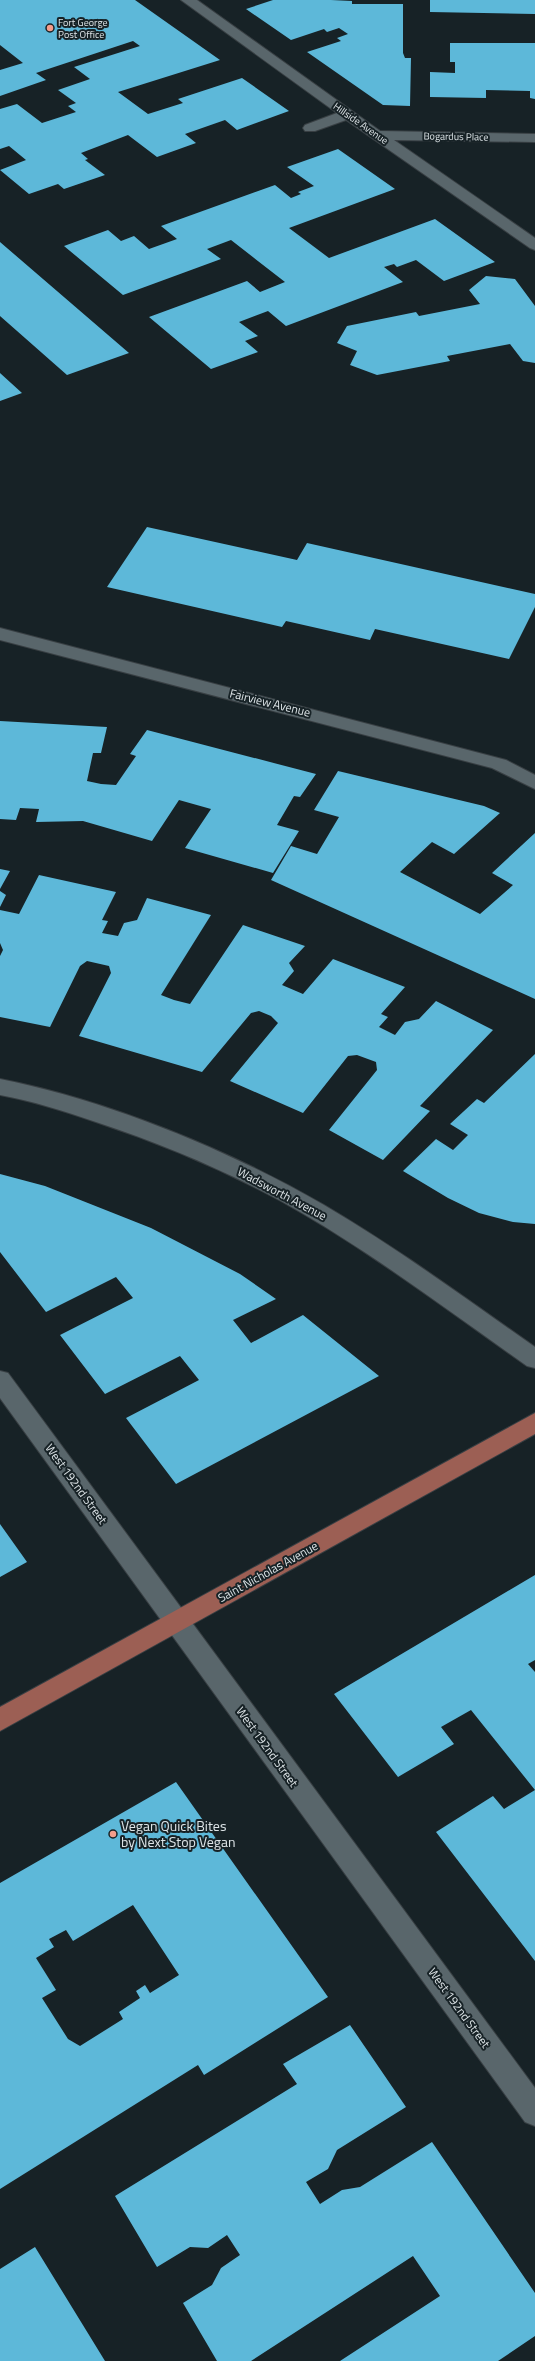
<svg xmlns="http://www.w3.org/2000/svg" width="535" height="2361" font-family="'Titillium Web',sans-serif">
  <rect width="100%" height="100%" fill="#172226"/>
  <path fill="#5db8d9" fill-rule="evenodd" d="M0,0H135L220,60L118,92L148,114L183,103L178,99L242,78L289,111L237,130L225,120L185,134L196,143L157,157L128,135L81,153L88,159L85,160L105,175L64,189L58,184L29,194L0,170L26,160L9,146L0,149V109L17,104L42,123L76,112L68,106L76,103L58,90L90,79L74,67L140,46L133,41L36,73L46,80L0,96V70L23,63L0,45Z
    M273,0H331L352,1V4H403V53L405,58H411L410,106L383,105L307,52L341,41L337,38L348,34L339,28L327,32L324,29L291,40L246,9Z
    M430,0H535V14L430,12Z
    M450,43H535V99L530,98V91L486,90V98L430,97V72L455,73V62H450Z
    M338,149L395,189L289,228L329,258L435,219L495,262L444,281L416,260L397,267L394,264L384,267L403,282L286,326L268,311L239,322L258,336L245,341L258,352L211,369L149,317L247,281L260,292L285,282L231,240L207,249L221,259L123,295L64,246L108,230L121,241L134,236L149,249L177,239L161,226L275,185L291,198L301,194L298,192L314,186L287,167Z
    M0,242L129,353L67,375L0,316Z
    M486,276L515,279L535,306V363L523,361L510,344L447,356L450,361L377,375L350,365L357,351L337,343L347,326L416,312L419,316L480,304L469,290Z
    M0,373L22,393L0,401Z
    M147,527L297,560L307,543L535,594V607L509,659L375,629L370,640L286,621L282,627L107,587Z
    M0,721L107,727L101,753H93L87,781L101,784L116,785L136,756L130,754L147,730L316,774L300,797L294,796L277,825L299,831L273,873L185,848L211,809L179,800L152,841L83,821L36,822L39,809L20,808L16,820L0,819Z
    M338,771L484,806L500,813L454,854L432,842L400,872L480,914L513,885L492,873L535,833V999L271,880L291,846L317,854L339,817L314,810Z
    M0,869L10,871L0,889Z
    M39,875L116,892L102,920L108,921L102,933L118,936L124,923L137,920L147,898L211,915L161,995L174,1000L190,1004L243,925L305,946L289,963L294,971L282,985L303,994L333,959L405,987L381,1014L388,1017L379,1027L395,1035L405,1022L419,1019L436,1001L493,1030L420,1106L430,1111L383,1160L329,1130L377,1070L376,1062L357,1055L348,1056L303,1113L230,1081L278,1023L271,1016L259,1011L251,1013L202,1072L79,1036L111,973L109,966L87,961L80,966L50,1027L0,1017V956L3,950L0,943V910L19,914Z
    M0,891L6,895L0,907Z
    M535,1054V1224L513,1222L479,1213L448,1198L403,1171L436,1139L453,1150L468,1135L450,1124L477,1099L484,1103Z
    M0,1174L45,1186L151,1228L240,1274L276,1299L233,1320L251,1343L303,1315L379,1376L176,1484L126,1418L199,1380L180,1356L105,1394L60,1335L133,1298L116,1277L46,1312L0,1252Z
    M0,1524L27,1562L0,1577Z
    M535,1575V1660L528,1664L535,1672V1961L436,1832L493,1796L504,1809L535,1790L471,1710L441,1727L454,1744L398,1777L334,1694Z
    M176,1782L328,1997L204,2075L198,2065L0,2189V1883ZM133,1905L179,1975L150,1993L145,1985L136,1991L140,1998L119,2012L123,2019L80,2046L68,2039L42,1998L56,1990L36,1958L54,1947L49,1939L66,1930L73,1941Z
    M350,2025L406,2107L337,2150L328,2169L306,2182L320,2204L342,2190L360,2187L432,2142L535,2293V2336L498,2361H340L440,2296L413,2256L251,2361H217L183,2303L212,2285L221,2268L240,2255L227,2235L208,2248L190,2247L157,2267L115,2196L297,2084L283,2064Z
    M35,2247L105,2361H0V2269Z"/>
  <g fill="none" stroke-linecap="round" stroke-linejoin="round">
    <g stroke="#383f43" stroke-width="2">
      <path id="minor" d="M181,0H197L380,131L535,134V142L394,140L535,238V250L530,248L346,120L315,131H305L303,128L305,125L337,113Z
        M0,628L506,760L535,775V789L492,768L0,640Z
        M0,1079C107,1100 229,1150 324,1205C397,1248 465,1298 535,1347V1368L527,1366C446,1309 367,1249 281,1201C222,1169 160,1143 96,1122C64,1111 33,1101 0,1095Z
        M0,1371L8,1373L535,2088V2126L525,2122L0,1398Z"/>
    </g>
    <g stroke="#383f43" stroke-width="2">
      <path id="major" d="M535,1413V1434L0,1731V1707Z"/>
    </g>
    <use href="#minor" fill="#59666b" fill-rule="evenodd"/>
    <use href="#major" fill="#9c5f54" fill-rule="evenodd"/>
  </g>
  <g fill="#f49d8b" stroke="#172226" stroke-width="1.5">
    <circle cx="50" cy="28" r="4"/>
    <circle cx="113" cy="1834" r="4"/>
  </g>
  <g text-anchor="middle" stroke-width="4" stroke-linejoin="round" paint-order="stroke">
    <g font-size="10" fill="#dee5e8" stroke="#172226" text-anchor="start">
      <text x="58" y="26">Fort George<tspan x="58" dy="12">Post Office</tspan></text>
    </g>
    <g font-size="10" fill="#dee5e8" stroke="#172226">
      <text transform="translate(361 123) rotate(35)" y="4">Hillside Avenue</text>
      <text transform="translate(456 136) rotate(1)" y="4">Bogardus Place</text>
    </g>
    <g font-size="12" fill="#dee5e8" stroke="#172226">
      <text transform="translate(270 703) rotate(14)" y="4">Fairview Avenue</text>
      <text transform="translate(282 1194) rotate(28)" y="4">Wadsworth Avenue</text>
      <text transform="translate(76 1484) rotate(54)" y="4">West 192nd Street</text>
      <text transform="translate(268 1572) rotate(-29)" y="4">Saint Nicholas Avenue</text>
      <text transform="translate(267 1747) rotate(54)" y="4">West 192nd Street</text>
      <text transform="translate(459 2008) rotate(54)" y="4">West 192nd Street</text>
    </g>
    <g font-size="14" fill="#dee5e8" stroke="#172226" text-anchor="start">
      <text x="121" y="1831">Vegan Quick Bites<tspan x="121" dy="16">by Next Stop Vegan</tspan></text>
    </g>
  </g>
</svg>
